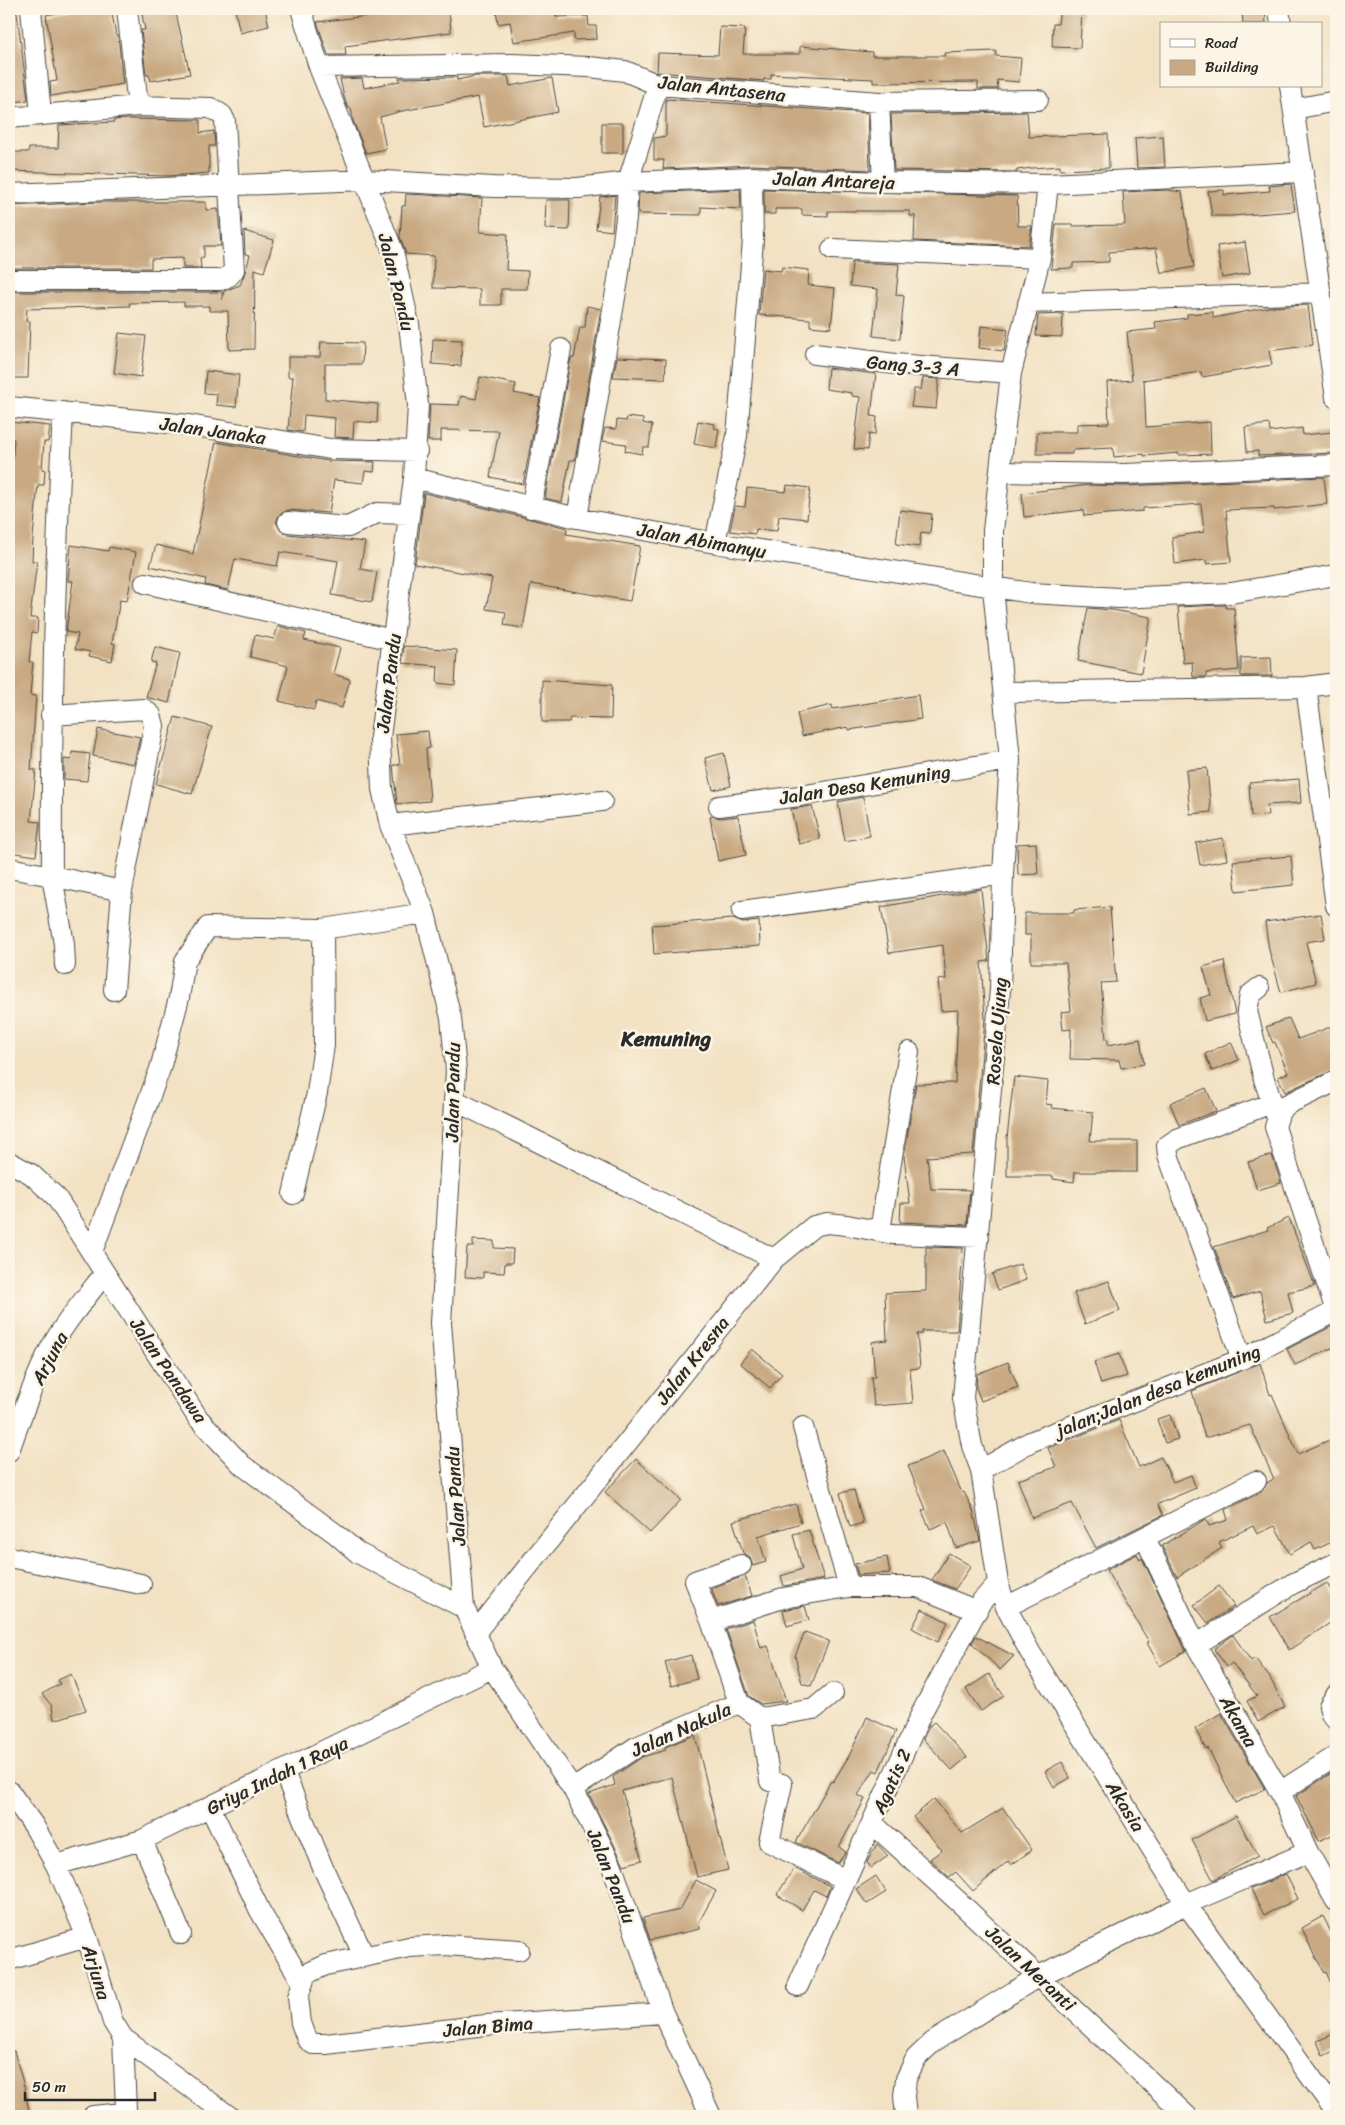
<svg xmlns="http://www.w3.org/2000/svg" width="1345" height="2125" font-family="Sriracha,sans-serif">
  <rect width="100%" height="100%" fill="#fcf5e5"/>
  <filter id="ink" filterUnits="userSpaceOnUse"><feTurbulence type="fractalNoise" baseFrequency=".02" numOctaves="2"/><feDisplacementMap in="SourceGraphic" scale="10" xChannelSelector="R" yChannelSelector="G"/><feConvolveMatrix kernelMatrix="1 2 1 2 8 2 1 2 1" color-interpolation-filters="sRGB"/></filter>
  <filter id="wash" filterUnits="userSpaceOnUse"><feTurbulence type="fractalNoise" baseFrequency=".0096" numOctaves="4" result="noise"/><feDisplacementMap in="SourceGraphic" scale="20" xChannelSelector="R" yChannelSelector="G"/><feGaussianBlur stdDeviation="1.12" result="paint"/><feColorMatrix in="noise" values="0 0 0 0 0 0 0 0 0 0 0 0 0 0 0 0 0 1.4 0 .05"/><feComposite in="paint" operator="in"/></filter>
  <g filter="url(#wash)">
    <rect width="100%" height="100%" fill="#f2e1c2"/>
    <g id="blocks">
      <path fill="#c8a982" d="M79,9H111L116,35H118L123,84L51,96L50,82L57,81L46,15Z
        M141,9H175L190,74L151,81L149,75H146L141,30H145Z
        M243,9H265L269,26L240,33L235,10Z
        M449,9L451,32L345,46L346,55H328L317,22L418,10Z
        M496,9H554L556,17L588,16L589,26H596L597,39L574,40V33L514,42L510,22L498,24Z
        M1060,9H1082L1080,48L1052,47L1053,24H1058Z
        M1242,9H1265L1266,24H1243Z
        M9,13H17L28,100L9,103Z
        M720,27L745,28L743,54H800V46L872,52V56H945L944,53L996,51V56L1021,58L1019,82L997,80L998,89H978V82L873,83V79L771,74V79H764V81L657,72L658,53L718,55Z
        M476,76H508L510,86L552,78L558,112L484,127L478,97L402,111L380,117L386,149L366,153L353,121L351,108H348L344,97L340,79L362,78L364,88L400,81L399,78L457,77V80Z
        M666,99L868,113L870,170L752,165L663,169L664,160H654V138L666,136Z
        M1027,112L1029,137L1108,134L1109,168L1060,170V166L1032,168L1017,170V172L894,170L891,114Z
        M130,119L200,120V133L214,131L215,146H209V173L169,176L9,171V152H28L29,148H58L59,125L114,122V120Z
        M602,123H623V153H602Z
        M1163,136L1165,167L1137,168L1135,138Z
        M1291,184L1295,211L1232,216H1212L1208,191L1224,190V195L1270,191L1269,186Z
        M740,189L741,209L701,207V215L638,214L639,193Z
        M764,189L1017,196L1018,226H1032L1029,246L914,241L915,216H910V211H828V216L802,215V209H775V214H764Z
        M1167,190L1182,192L1194,267L1161,273L1156,248L1109,252V262L1073,263V268L1051,269L1056,224H1073V226L1125,225L1123,192Z
        M406,194L482,198L480,232L508,234L506,270L528,271L527,289H501V305H480V289L433,288L434,256L406,254L400,237L402,206H405Z
        M615,195L612,231L596,229L600,197Z
        M546,200H570L569,230L545,229Z
        M101,202H206V210L218,209L221,246H204V257L200,258L201,268H183V258L151,259V268H9V206Z
        M244,231L274,240L264,272L255,269L254,349L229,350L228,311H209V306H184V302L129,303L130,306L27,309L26,321H30L28,378H9V292H222V300L224,291L240,285L246,270L250,255L245,254Z
        M1245,242L1250,273L1222,278L1217,246Z
        M852,262L899,264L896,295L904,296L900,339L873,336L878,289L850,286Z
        M782,267L809,270L808,285L835,288L831,328L810,326V319L759,315L763,269L781,271Z
        M1308,305L1313,345L1269,351L1272,365L1202,377L1201,372L1142,380H1144L1146,427L1210,422L1211,454L1178,455V453L1144,456V454L1114,457L1113,448L1072,450V454H1037V432H1077V424L1109,423L1107,382L1132,380L1127,332L1156,329L1155,322L1187,318V314L1213,312V318L1269,307Z
        M587,306L601,309L575,460H570L562,502L545,498L571,358H574L580,327H585Z
        M1063,314L1062,337L1036,336L1038,315Z
        M981,326L1008,329L1004,351L979,348Z
        M119,333L146,336L141,377L114,373Z
        M433,339L462,340L461,366L432,364Z
        M321,342L363,343L362,364H325V399L378,404L377,423L354,421L353,438L334,437L335,418L304,415L303,432L288,430L293,377H288V357H320Z
        M617,357L666,359L665,379L613,377Z
        M828,368L876,374L871,416L877,417L875,435L869,434L867,450L854,449L860,397L852,396V393L826,389Z
        M206,371L239,375L236,407L216,405L217,394L204,393Z
        M480,377L516,384L514,393L540,398L523,484L490,477L499,431L441,430V441H428L430,404L459,405L461,396L476,399Z
        M923,378L939,379L936,409L911,407L914,389H921Z
        M627,417L643,419V423L652,425L649,447H643L642,454L625,451L626,444L602,441L605,428L616,429L617,420L626,421Z
        M698,421L715,424L714,428L719,429L716,448L694,444Z
        M9,422L50,426L48,442H44L42,469L45,470L44,485H38L33,537L32,561H37L30,618H38L37,633L32,632L29,662H33L30,695L36,696L31,770H36L31,821L40,822L36,856L9,852V581L11,555H9V467H12L14,439H9Z
        M1269,424L1270,432L1302,428L1303,435L1332,432L1334,453L1258,456V451L1247,452L1245,427Z
        M216,442L328,461L375,462L374,472L365,471L363,483L334,480L329,513L288,510L279,515L276,522L281,531L287,534L365,542L360,569L377,572L372,602L332,595L338,561L280,552L277,566L235,559L228,590L205,585L206,579L150,566L156,545L193,554Z
        M1324,477L1327,504L1274,510V508L1226,510L1231,562L1206,564V560L1175,564L1172,537L1204,532L1201,504L1143,508V511L1084,516L1083,510L1024,517L1022,493L1089,485L1126,486Z
        M787,485L810,488L807,519L779,516L777,531L756,529L755,534L730,531L735,506L745,507L747,488L786,492Z
        M424,493L567,528L566,534L640,546L630,601L531,584L523,628L504,625L506,612L486,609L492,578L415,564Z
        M900,510L932,514L930,533L921,532L919,547L896,544Z
        M71,545L108,551L109,547L136,552L127,601L120,600L112,643L115,644L112,661L89,656L90,652L75,649L78,634L66,632L73,581H68Z
        M1225,605L1226,608H1234L1239,670L1206,673V677H1193L1192,662L1183,663L1178,607Z
        M1088,608L1113,610L1151,617L1141,673L1078,661Z
        M278,626L306,633L304,640L340,648L333,674L350,679L342,708L316,701L314,710L279,701L288,666L250,657L255,635L274,639Z
        M404,646L457,650L455,685L437,683L438,666L402,663Z
        M155,647L180,653L169,703L146,697L156,663L151,662Z
        M1271,657L1272,676H1241V658Z
        M542,680L612,685L611,719L570,718L569,722H542Z
        M918,695L921,719L849,730L848,727L802,736L797,713L832,705L833,709Z
        M175,717L212,727L192,794L156,784Z
        M98,729L140,737L134,764L93,756Z
        M428,731L430,748L426,749L430,801L397,804L393,765H400L396,734Z
        M72,752L90,754L87,781L64,779V759L71,760Z
        M724,753L731,786L713,790L705,758Z
        M1207,768L1211,812L1190,814L1186,770Z
        M1299,779L1301,803L1267,805L1268,815L1251,816L1249,783Z
        M863,797L870,836L845,841L838,802Z
        M812,806L820,839L799,844L791,809Z
        M713,816L720,818L738,816L746,855L718,861L710,817Z
        M1223,838L1227,860L1200,865L1196,843Z
        M1036,843L1038,874L1018,875L1017,844Z
        M1291,856L1294,885L1236,891L1233,861Z
        M981,889L989,961L981,962L985,1019L973,1154L927,1157L931,1189L970,1190L967,1225L900,1222L901,1203H910L904,1156L916,1084L955,1083L958,1010L941,1011L938,980L946,979L943,945L889,953L881,907Z
        M1110,907L1116,982L1101,983L1106,1039H1108V1045L1140,1039L1144,1064L1121,1068L1119,1060L1070,1059L1071,1029L1063,1030L1061,1012L1071,1011L1066,963H1031V935H1025V913H1074V910Z
        M1321,914L1325,939L1306,942L1316,983L1281,992L1269,950L1265,922Z
        M733,919L743,923L759,921L760,946L654,954L652,925Z
        M1224,961L1235,1014L1205,1021L1200,998L1211,995L1203,967Z
        M1289,1018L1298,1039L1336,1025V1069L1285,1092L1278,1077L1288,1073L1275,1042L1273,1043L1266,1027Z
        M1231,1042L1239,1060L1212,1071L1205,1054Z
        M1014,1077L1048,1081L1046,1104L1052,1105L1051,1108L1093,1112L1090,1141H1137V1172H1075L1074,1182L1053,1179V1176H1007V1138Z
        M1206,1088L1216,1111L1179,1125L1170,1103Z
        M1272,1155L1281,1183L1257,1190L1248,1162Z
        M1289,1218L1315,1286L1288,1292L1293,1313L1267,1320L1260,1291L1233,1299L1214,1247L1268,1230L1267,1228Z
        M473,1240L494,1241V1248L513,1249L512,1263H505L504,1273L483,1272V1278L465,1277L467,1247H473Z
        M926,1247L963,1248L957,1331H922V1334H917L920,1368L910,1369L913,1403L874,1406L871,1377H875L872,1342L887,1340L885,1293L926,1291Z
        M1020,1264L1026,1280L998,1290L992,1274Z
        M1109,1281L1120,1311L1085,1324L1074,1293Z
        M1336,1324V1346L1295,1365L1287,1349Z
        M752,1349L782,1374L770,1388L740,1363Z
        M1119,1354L1127,1376L1101,1384L1094,1362Z
        M1008,1362L1018,1387L981,1401L976,1388L977,1374Z
        M1260,1363L1270,1395L1272,1394L1298,1454L1336,1437V1540L1315,1550L1311,1542L1290,1554L1275,1526L1257,1534L1253,1526L1219,1542L1222,1548L1177,1577L1162,1546L1206,1519L1209,1526L1228,1520L1225,1510L1261,1492L1268,1482L1274,1479L1250,1425L1205,1438L1192,1391Z
        M1170,1415L1178,1439L1165,1443L1157,1419Z
        M1119,1420L1139,1467L1161,1457L1173,1482L1191,1475L1196,1488L1158,1504L1163,1515L1096,1548L1072,1503L1032,1518L1018,1480L1056,1467L1048,1448Z
        M944,1451L962,1493L964,1492L973,1510L980,1541L956,1548L947,1522L930,1529L922,1511L926,1509L908,1466Z
        M636,1459L681,1500L650,1533L605,1492Z
        M854,1490L863,1523L850,1527L840,1493Z
        M796,1504L801,1523L758,1536L766,1562L753,1566L749,1556L743,1553L733,1521Z
        M809,1530L824,1579L784,1586L781,1576L802,1569L793,1534Z
        M949,1553L971,1566L955,1589L932,1580Z
        M1137,1554L1140,1560L1142,1558L1186,1651L1160,1666L1147,1643L1149,1642L1106,1570Z
        M887,1557L890,1573L858,1575L855,1564Z
        M745,1576L752,1596L718,1606L711,1588Z
        M1327,1583L1336,1600V1619L1289,1650L1270,1617Z
        M1219,1586L1234,1606L1208,1623L1194,1605Z
        M805,1606L809,1620L787,1626L783,1610Z
        M922,1609L948,1622L938,1642L912,1628Z
        M753,1620L761,1648L768,1646L786,1701L761,1704L749,1696L726,1629Z
        M805,1632L829,1641L811,1686L802,1683L795,1656Z
        M1233,1635L1251,1661L1255,1658L1270,1678L1285,1707L1258,1722L1247,1701L1257,1696L1232,1663L1227,1667L1214,1649Z
        M976,1636L1014,1656L1000,1670L972,1643Z
        M691,1655L697,1679L671,1686L665,1662Z
        M71,1674L86,1710L54,1720L52,1706L42,1694L60,1684L58,1680Z
        M989,1674L1004,1696L981,1711L966,1689Z
        M1221,1713L1265,1789L1235,1803L1208,1748L1206,1749L1195,1729Z
        M867,1717L896,1731L878,1772L874,1770L858,1795L865,1799L839,1847L846,1852L838,1863L796,1842L831,1781L833,1782L849,1756Z
        M934,1722L967,1757L952,1770L923,1739L929,1726Z
        M695,1735L728,1870L697,1877L672,1777L622,1791L642,1860L624,1865L589,1794L615,1785L613,1777L642,1757L666,1750L665,1747Z
        M1062,1762L1070,1778L1054,1787L1045,1771Z
        M1336,1770V1833L1319,1841L1296,1796Z
        M934,1799L962,1833L1003,1808L1032,1850L1011,1865L1008,1861L973,1891L956,1872L949,1877L930,1859L942,1850L913,1817Z
        M1236,1816L1258,1856L1213,1880L1192,1840Z
        M877,1844L888,1856L871,1868L867,1862Z
        M794,1868L830,1886L826,1896L814,1890L802,1910L777,1895Z
        M1286,1874L1298,1899L1264,1915L1251,1889Z
        M876,1876L886,1892L867,1904L856,1889Z
        M696,1880L716,1891L699,1922L700,1929L650,1940L643,1918L680,1910Z
        M1323,1916L1336,1942V1995L1326,1972L1325,1973L1314,1955L1302,1928Z
        M1336,2033V2050L1323,2056L1317,2041Z
        M14,2051L24,2086L30,2116H9V2052Z"/>
    </g>
  </g>
  <g filter="url(#ink)">
    <use href="#blocks" fill-opacity="0" stroke="#494642" stroke-width="1"/>
    <g fill="none" stroke-linecap="round" stroke-linejoin="round">
      <g stroke="#494642" stroke-width="22">
        <path id="minor" d="M31,9L41,114
          M127,9L138,106
          M301,9L319,67L393,251L409,324L418,405L414,478L380,737L382,789L390,825L425,913L451,1018L456,1070L441,1323L464,1608L492,1668L573,1789L612,1866L663,2013L711,2116
          M1279,9L1281,24
          M319,67L512,64L589,67L625,71L658,85L879,102L1038,100
          M1290,86L1336,398
          M879,102L883,182
          M1294,109L1336,101
          M9,118L138,106L211,108L222,115L225,121L234,270L229,276L221,280H9
          M1048,184L1040,258L1011,373L993,531V588L1010,760L1003,874L1000,990L963,1398L972,1446L981,1470L998,1583L1006,1607L1030,1652L1186,1904L1336,2112
          M9,194L366,180L493,187L578,188L628,182L752,177L883,182L1048,184L1303,172
          M832,249L1040,258
          M1028,303L1321,293
          M815,354L895,364L1011,373
          M9,407L189,425L330,449L417,451
          M1002,472L1125,474L1336,465
          M414,478L577,518L715,543L1031,593L1119,598L1231,593L1336,575
          M531,508L561,349
          M577,518L618,280L626,218L628,182L658,85
          M288,522L348,527L377,513L408,514
          M715,543L737,436L753,240L752,177
          M145,583L393,640
          M1306,687L1336,906
          M1004,692L1306,687L1336,683
          M51,715L144,709L151,715L154,726L122,891L114,990
          M719,806L800,796L1010,760
          M390,825L602,801
          M9,868L52,876C51,721 55,567 63,412
          M742,911L1003,874
          M65,965L64,944L52,876L122,891
          M1259,988L1250,995L1247,1011L1264,1079L1276,1115
          M454,1100L774,1259
          M9,1162L31,1174L56,1197L198,1418L242,1465L336,1534L358,1553L464,1608
          M293,1194L317,1093L324,1045L323,929
          M880,1231L909,1052
          M92,1252L160,1069L179,998L185,961L208,927L323,929L425,913
          M1336,1311L1275,1127L1280,1111L1288,1104L1336,1081
          M1242,1359L1168,1155L1167,1146L1177,1139L1272,1103
          M803,1427L849,1587
          M9,1451C20,1419 32,1386 47,1355C62,1325 85,1299 105,1273
          M981,1470L1030,1442L1242,1359L1336,1311
          M1145,1538L1196,1645L1280,1792L1308,1852L1336,1901
          M9,1557L141,1584
          M1006,1607L1256,1481
          M711,1621L695,1581L741,1565
          M475,1633L774,1259L814,1226L827,1223L847,1225L893,1234L979,1237
          M1196,1645L1292,1584L1336,1563
          M833,1693L814,1709L760,1718L739,1703L711,1621L783,1598L849,1587H918L977,1611
          M1336,1695L1329,1706L1331,1714L1336,1720
          M760,1718L770,1781L782,1784L769,1842L846,1880
          M284,1772L323,1868L364,1956
          M573,1789L636,1747L739,1703
          M9,1791L34,1826L56,1865L87,1937L113,2022L123,2038L229,2116
          M1280,1792L1336,1756
          M210,1807L260,1911L302,1982
          M872,1823L959,1902L1187,2116
          M142,1840L181,1934
          M56,1865L142,1840L492,1668
          M519,1950L445,1945L409,1947L326,1965L306,1974L298,1997L301,2023L307,2039L313,2044H326L486,2025L663,2013
          M9,1960L87,1937
          M798,1986L922,1712L981,1602L998,1583
          M93,2116L122,2113L126,2110L123,2038
          M906,2116L904,2096L906,2079L916,2058L933,2042L1039,1976L1186,1904L1308,1852"/>
      </g>
      <use href="#minor" stroke="#fff" stroke-width="20"/>
    </g>
  </g>
  <g text-anchor="middle" stroke-width="5" stroke-linejoin="round" paint-order="stroke">
    <g font-size="19" fill="#2b2b2b" stroke="#fcf5e5">
      <text transform="translate(722 88) rotate(6)" y="7">Jalan Antasena</text>
      <text transform="translate(834 180) rotate(2)" y="7">Jalan Antareja</text>
      <text transform="translate(397 282) rotate(76)" y="7">Jalan Pandu</text>
      <text transform="translate(913 365) rotate(5)" y="7">Gang 3-3 A</text>
      <text transform="translate(213 430) rotate(8)" y="7">Jalan Janaka</text>
      <text transform="translate(702 540) rotate(10)" y="7">Jalan Abimanyu</text>
      <text transform="translate(388 683) rotate(-83)" y="7">Jalan Pandu</text>
      <text transform="translate(865 784) rotate(-9)" y="7">Jalan Desa Kemuning</text>
      <text transform="translate(996 1031) rotate(-86)" y="7">Rosela Ujung</text>
      <text transform="translate(452 1092) rotate(-89)" y="7">Jalan Pandu</text>
      <text transform="translate(49 1358) rotate(-62)" y="7">Arjuna</text>
      <text transform="translate(692 1360) rotate(-52)" y="7">Jalan Kresna</text>
      <text transform="translate(169 1370) rotate(56)" y="7">Jalan Pandawa</text>
      <text transform="translate(1158 1390) rotate(-22)" y="7">jalan;Jalan desa kemuning</text>
      <text transform="translate(455 1496) rotate(-94)" y="7">Jalan Pandu</text>
      <text transform="translate(1239 1721) rotate(60)" y="7">Akama</text>
      <text transform="translate(681 1729) rotate(-24)" y="7">Jalan Nakula</text>
      <text transform="translate(277 1775) rotate(-26)" y="7">Griya Indah 1 Raya</text>
      <text transform="translate(891 1781) rotate(-66)" y="7">Agatis 2</text>
      <text transform="translate(1126 1806) rotate(58)" y="7">Akasia</text>
      <text transform="translate(612 1876) rotate(68)" y="7">Jalan Pandu</text>
      <text transform="translate(1031 1968) rotate(43)" y="7">Jalan Meranti</text>
      <text transform="translate(97 1972) rotate(73)" y="7">Arjuna</text>
      <text transform="translate(488 2026) rotate(-5)" y="7">Jalan Bima</text>
    </g>
    <g font-size="21" font-weight="bold" fill="#2b2b2b" stroke="#fcf5e5">
      <text x="666" y="1046">Kemuning</text>
    </g>
  </g>
  <rect width="1345" height="2125" fill="none" stroke="#fcf5e5" stroke-width="30"/>
  <rect x="1160" y="22" width="162" height="65" fill="#fcf5e5" stroke="#a8a49b"/>
  <rect x="1170" y="39" width="25" height="8" fill="#ffffff" stroke="#a8a49b"/>
  <text x="1205" y="48" font-size="15" fill="#2b2b2b">Road</text>
  <rect x="1170" y="60" width="25" height="15" fill="#c8a982" stroke="#a8a49b"/>
  <text x="1205" y="72" font-size="15" fill="#2b2b2b">Building</text>
  <path d="M25 2092v8h130v-8" fill="none" stroke="#2b2b2b" stroke-width="2.5"/>
  <text x="32" y="2092" font-size="15" fill="#2b2b2b" stroke="#fcf5e5" stroke-width="4" paint-order="stroke">50 m</text>
</svg>
